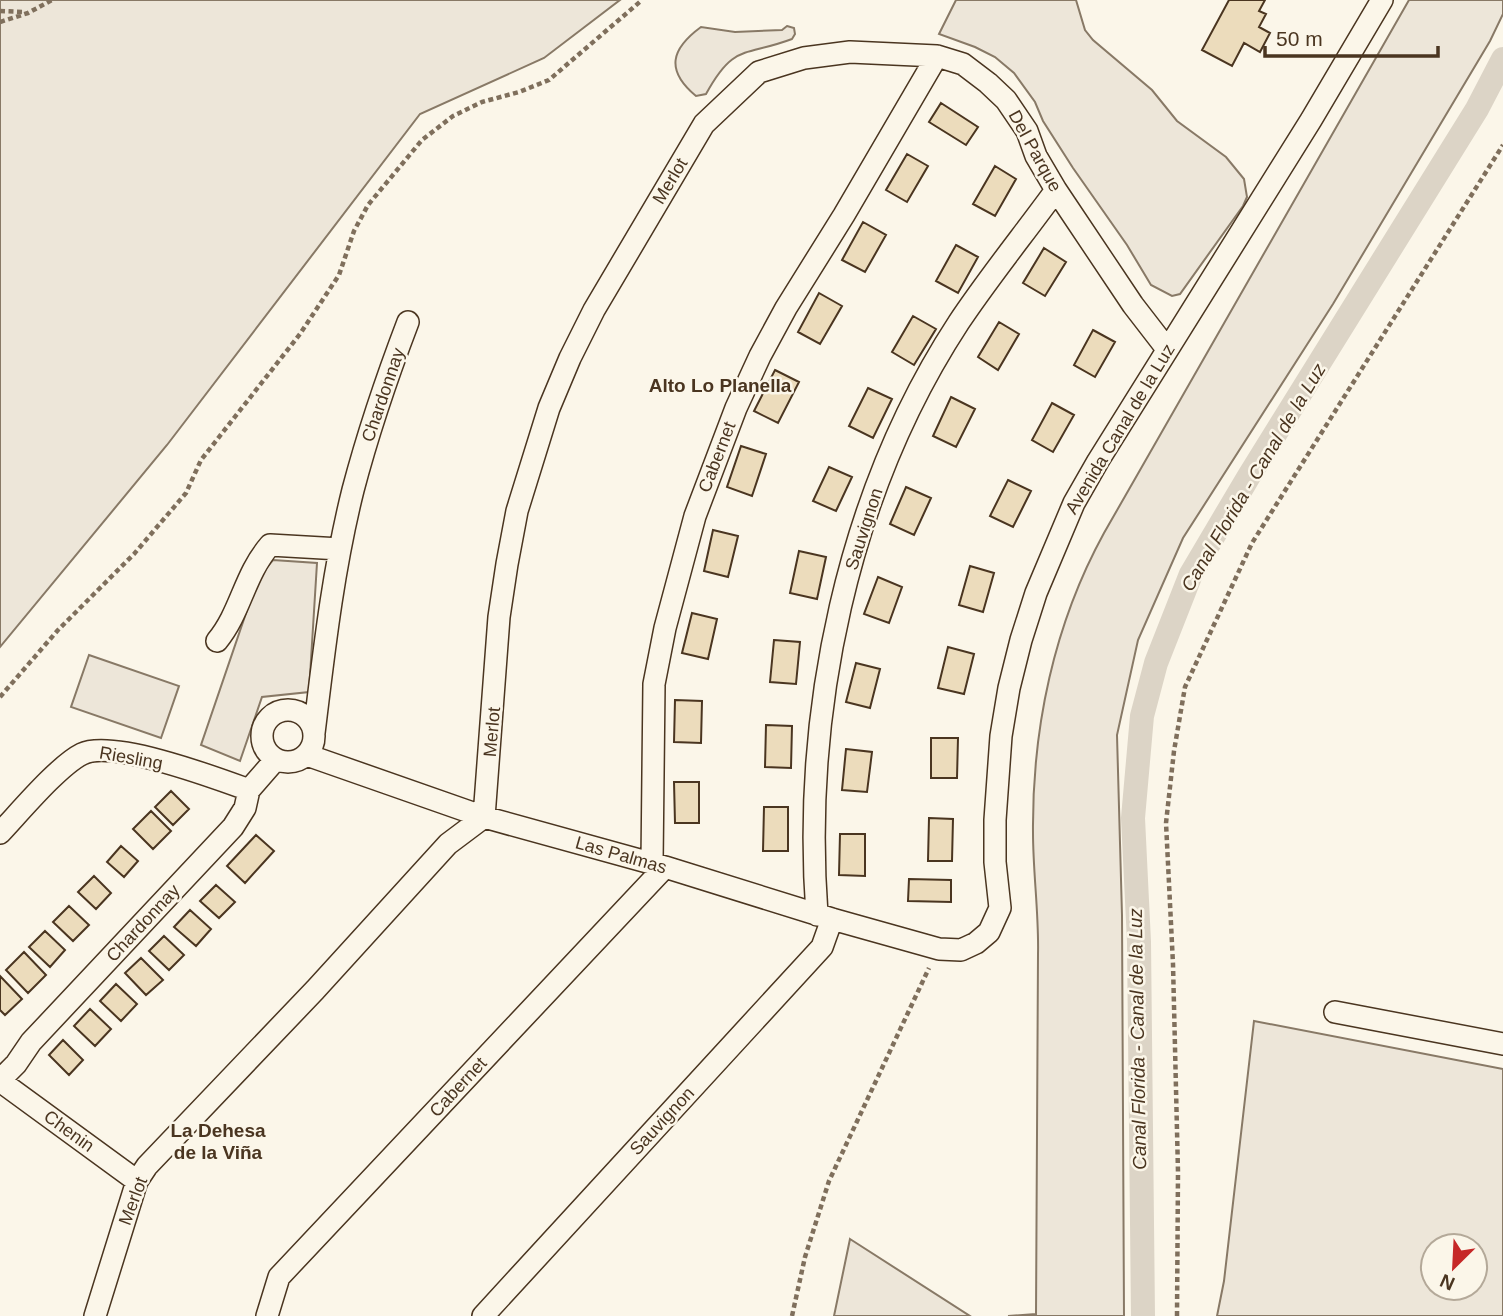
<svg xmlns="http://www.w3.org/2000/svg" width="1503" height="1316" font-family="Helvetica,sans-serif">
  <rect width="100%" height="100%" fill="#fbf6e9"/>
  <path fill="#ede6d9" stroke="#887966" stroke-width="2" fill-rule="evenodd" d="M0,0H620L544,58L420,114L167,445L0,647Z
    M956,0H1076L1085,30L1093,40L1152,90L1177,121L1226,157L1244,179L1247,197L1243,206L1180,294L1172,296L1151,285L1127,245L1073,168L1043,121L1035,102L1014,73L995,57L975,47L939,34Z
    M1409,0H1503V14L1490,41L1333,304L1183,538L1138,640L1117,735L1122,915L1124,1316H1008L1036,1314C1037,1194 1038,1074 1038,954C1039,914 1033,873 1033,833C1032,728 1054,624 1104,533Z
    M787,26L794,28L795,34L792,39C744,57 734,43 706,94L696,96C665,70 671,49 701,27L735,32L782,30Z
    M273,560L317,563L309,692L262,697L240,761L201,745L258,578Z
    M89,655L179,686L161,738L71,707Z
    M1254,1021L1503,1069V1316H1217L1224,1281ZM1433,1246H1475V1288H1433Z
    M850,1239L970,1316H834Z"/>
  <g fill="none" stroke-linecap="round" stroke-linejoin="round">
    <path stroke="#dcd4c6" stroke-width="24" d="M1143,1316L1139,942L1133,818L1142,716L1156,663L1191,574L1249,476L1477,109L1503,59"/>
  </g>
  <path fill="#ecdcbc" stroke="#4a3520" stroke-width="2" d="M1229,0H1265L1259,11L1266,14L1259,27L1270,33L1260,52L1244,43L1232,66L1202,50Z
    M941,103L978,127L966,145L929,122Z
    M907,154L928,166L907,202L886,190Z
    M995,166L1016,179L995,216L973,204Z
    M863,222L886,235L865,272L842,260Z
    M956,245L978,257L958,293L936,281Z
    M1044,248L1066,262L1045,296L1023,283Z
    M819,293L842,306L820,344L798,332Z
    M913,316L936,329L914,365L892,352Z
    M999,322L1019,334L998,370L978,357Z
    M1093,330L1115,342L1095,377L1074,365Z
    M775,370L799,382L778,423L754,411Z
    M868,388L892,399L873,438L849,426Z
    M951,397L975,409L956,447L933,436Z
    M1052,403L1074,415L1053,452L1032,440Z
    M741,446L766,454L752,496L727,487Z
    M829,467L852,477L836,511L813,501Z
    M1008,480L1031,491L1013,527L990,516Z
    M906,487L931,498L914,535L890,524Z
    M713,530L738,536L728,577L704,571Z
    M799,551L826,557L817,599L790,593Z
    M970,566L994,573L983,612L959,605Z
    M878,577L902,587L889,623L864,614Z
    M692,613L717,619L708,659L682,653Z
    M774,640L800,642L796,684L770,682Z
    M948,647L974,654L964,694L938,688Z
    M856,663L880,669L870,708L846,702Z
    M675,700L702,701L701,743L674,742Z
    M766,725L792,726L791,768L765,767Z
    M931,738H958L957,778H931Z
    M846,749L872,752L867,792L842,790Z
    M674,782H699V823H675Z
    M171,791L189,809L173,825L155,807Z
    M764,807H788V851H763Z
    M151,811L171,831L153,849L133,829Z
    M929,818L953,819L952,861H928Z
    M840,834H865V876L839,875Z
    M256,835L274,851L245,883L227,866Z
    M121,846L138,861L124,877L107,862Z
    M94,876L111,893L96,909L78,892Z
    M909,879L951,880V902L908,901Z
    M216,885L235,902L219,918L200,901Z
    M69,906L89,925L73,941L53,922Z
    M190,910L211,929L196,946L174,927Z
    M45,931L65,950L50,967L29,947Z
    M164,936L184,955L169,970L149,951Z
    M24,952L46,975L28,993L6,970Z
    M141,958L163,980L146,995L125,973Z
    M0,976L22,999L5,1015L0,1010Z
    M116,984L137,1004L121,1021L100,1001Z
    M90,1009L111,1029L95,1046L74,1026Z
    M63,1040L83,1060L69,1075L49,1055Z"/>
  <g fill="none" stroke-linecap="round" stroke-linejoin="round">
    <g stroke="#4a3520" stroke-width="24">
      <path id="street" d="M217,641C241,612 244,575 270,545L340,549
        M262 736a26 26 0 1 1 52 0a26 26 0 1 1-52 0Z
        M314,733C324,651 333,570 353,490C368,433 387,377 408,322
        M307,755L484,817L665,867L832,919L939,949L961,950L976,943L989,932L1000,908L995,862V820L1001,736L1009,688L1021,640L1036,593L1074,503L1098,461L1311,120L1382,0
        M0,833C19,813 58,766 82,754C112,739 216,778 249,790
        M652,863L654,684L665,628L695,516L736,408L760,356L786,308L844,215L937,56
        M817,915C802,713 847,493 959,322C989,277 1024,234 1056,190
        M1335,1012L1503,1044
        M0,1080L16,1064L31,1042L233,827L245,808L249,790L276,759
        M0,1081L137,1181
        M95,1316L137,1181L147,1166L315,990L448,844L484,817L499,617L507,564L517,511L549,408L570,358L594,310L704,124L759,72L804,58L850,52L937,56L963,64L988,83L1006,100L1027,131L1036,156L1056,190L1133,305L1167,349
        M267,1316L279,1277L665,867
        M483,1316L822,947L832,919"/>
    </g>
    <path stroke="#7f6f5c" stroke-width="4.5" stroke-dasharray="5 3.5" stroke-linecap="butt" d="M0,11L24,12
      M0,22L28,13L52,0
      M0,697L58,630L134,554L186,493L201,460L300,334L339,275L354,231L368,205L422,140L453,116L482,102L519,92L549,80L642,0
      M792,1316L805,1257L829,1181L929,968
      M1177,1316L1178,1172L1173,964L1166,823L1174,751L1185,687L1252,543L1503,145"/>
    <use href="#street" stroke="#fbf6e9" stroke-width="21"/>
  </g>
  <g text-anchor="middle" stroke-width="5" stroke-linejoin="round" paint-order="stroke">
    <g font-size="18" fill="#4a3520" stroke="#fbf6e9">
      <text transform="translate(1035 151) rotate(61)" y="6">Del Parque</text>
      <text transform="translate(670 181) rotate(-59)" y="6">Merlot</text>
      <text transform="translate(383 395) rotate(-71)" y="6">Chardonnay</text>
      <text transform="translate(1120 429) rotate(-59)" y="6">Avenida Canal de la Luz</text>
      <text transform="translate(717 457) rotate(-69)" y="6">Cabernet</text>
      <text transform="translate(864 529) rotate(-72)" y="6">Sauvignon</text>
      <text transform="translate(492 732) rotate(-85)" y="6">Merlot</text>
      <text transform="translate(131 758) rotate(10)" y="6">Riesling</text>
      <text transform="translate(621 855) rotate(16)" y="6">Las Palmas</text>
      <text transform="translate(143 923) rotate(-47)" y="6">Chardonnay</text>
      <text transform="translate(458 1087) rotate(-47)" y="6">Cabernet</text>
      <text transform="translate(662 1121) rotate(-47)" y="6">Sauvignon</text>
      <text transform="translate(69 1131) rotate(36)" y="6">Chenin</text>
      <text transform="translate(133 1201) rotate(-69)" y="6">Merlot</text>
    </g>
    <g font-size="19" font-weight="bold" fill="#4a3520" stroke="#fbf6e9">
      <text x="720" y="392">Alto Lo Planella</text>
      <text x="218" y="1137">La Dehesa<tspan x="218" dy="22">de la Viña</tspan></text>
    </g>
    <g font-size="19" font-style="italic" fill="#4a3520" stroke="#fbf6e9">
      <text transform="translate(1253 477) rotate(-59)" y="7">Canal Florida - Canal de la Luz</text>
      <text transform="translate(1137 1039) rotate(-91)" y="7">Canal Florida - Canal de la Luz</text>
    </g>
  </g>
  <g transform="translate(1454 1267) rotate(204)"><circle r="33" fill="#fbf6e9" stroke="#b4a999" stroke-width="2"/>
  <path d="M0-5L12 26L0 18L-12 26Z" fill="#c62828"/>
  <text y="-10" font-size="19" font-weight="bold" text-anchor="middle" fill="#4a3520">N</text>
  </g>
  <path d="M1265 46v10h173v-10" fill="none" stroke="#4a3520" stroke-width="3.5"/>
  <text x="1276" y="46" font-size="21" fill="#4a3520" stroke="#fbf6e9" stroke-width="5" paint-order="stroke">50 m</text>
</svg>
